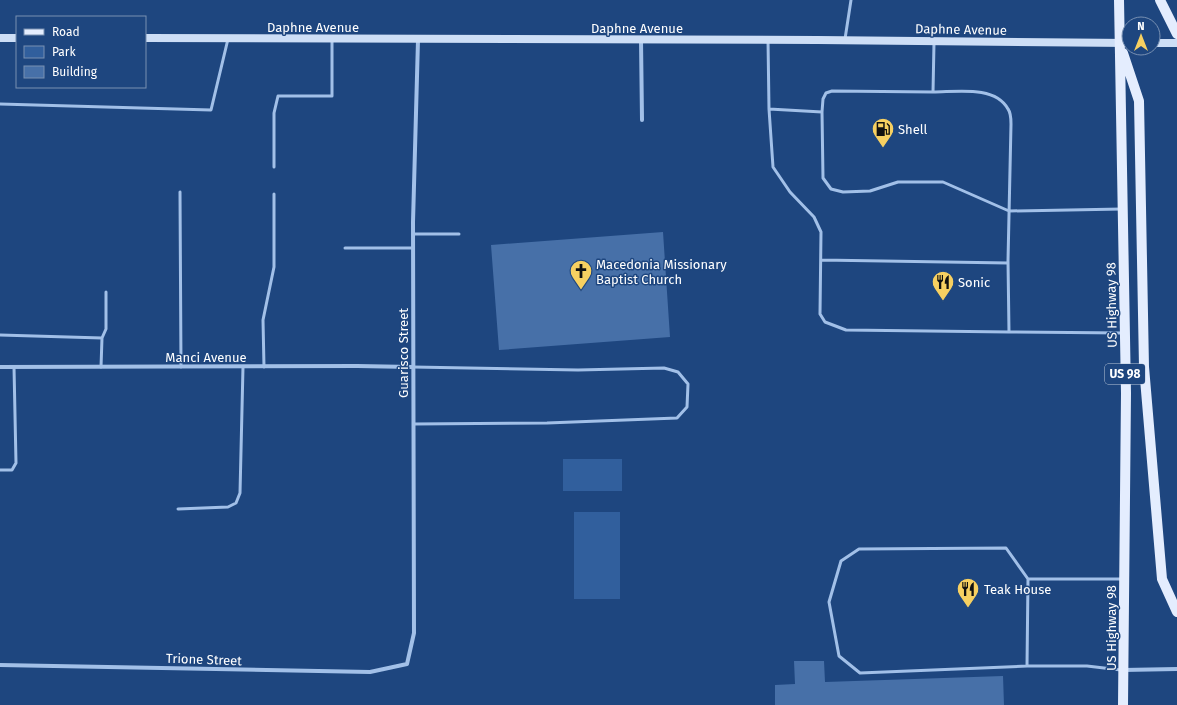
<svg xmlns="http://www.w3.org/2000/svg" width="1177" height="705" font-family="'Fira Sans',sans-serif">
  <rect width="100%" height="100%" fill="#1e467f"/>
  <path fill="#315f9d" d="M563,459H622V491H563Z
    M574,512H620V599H574Z"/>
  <path fill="#4770a8" d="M663,232L670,337L499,350L491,245Z
    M794,661H824L825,682L1003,676L1004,705H775V685L795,684Z"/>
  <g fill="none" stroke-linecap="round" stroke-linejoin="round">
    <path stroke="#a2c0e8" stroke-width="3" d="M845,39L851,0
      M768,40L769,109L822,112L823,99L826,93L832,91L933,92L934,43
      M933,92C956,92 995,85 1008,109C1011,113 1011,119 1011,124L1008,261L1009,332L1123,333
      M0,104L211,110L228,39
      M769,109L773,167L790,192L814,217L821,232L820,314L825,322L846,330L1009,332
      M822,112L823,178L831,189L843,192L870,191L898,182H943L1009,211L1122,209
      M274,167V113L278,96H332V39
      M180,192L181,367
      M413,234H459
      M345,248H413
      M821,260L1008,263
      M0,335L102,338L101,367
      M102,338L106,329V292
      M264,367L263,320L274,267V194
      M413,367L578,370L664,368L678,372L688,384L687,407L677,418L547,423L414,424
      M0,470H12L16,463L14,367
      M178,509L228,507L236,503L240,493L243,367
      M1027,666L860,673L839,656L829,602L841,561L859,549L1006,548L1028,579
      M1121,670L1087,666H1027L1028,579H1122"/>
    <path stroke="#a2c0e8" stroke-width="4" d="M641,40L642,120
      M0,367L357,366L412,367
      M0,665L370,672L407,664L414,633L413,222L418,40
      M1123,670L1177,669"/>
    <path stroke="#cddef6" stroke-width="8" d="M0,38H17
      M145,38L818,40L1129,43
      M1153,43H1177"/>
    <path stroke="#e4edfe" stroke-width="10" d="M1119,0L1126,393L1123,705
      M1160,0L1177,34
      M1123,53L1139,101L1144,367L1162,579L1177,612"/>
  </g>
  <defs>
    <g id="fuel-pin" transform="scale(1.15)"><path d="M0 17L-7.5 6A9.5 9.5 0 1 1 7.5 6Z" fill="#f7d061" stroke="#1e467f"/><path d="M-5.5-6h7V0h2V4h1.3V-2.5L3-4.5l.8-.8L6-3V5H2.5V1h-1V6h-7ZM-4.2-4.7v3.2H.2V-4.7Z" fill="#111"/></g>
    <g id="church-pin" transform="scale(1.15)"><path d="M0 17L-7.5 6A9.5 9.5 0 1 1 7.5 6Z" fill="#f7d061" stroke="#1e467f"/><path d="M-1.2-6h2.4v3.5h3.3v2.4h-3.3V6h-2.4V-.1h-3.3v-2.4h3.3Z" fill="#111"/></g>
    <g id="restaurant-pin" transform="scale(1.15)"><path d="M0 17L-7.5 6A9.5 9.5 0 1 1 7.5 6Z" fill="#f7d061" stroke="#1e467f"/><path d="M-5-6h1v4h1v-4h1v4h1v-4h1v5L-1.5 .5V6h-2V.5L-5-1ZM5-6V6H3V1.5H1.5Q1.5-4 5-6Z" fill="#111"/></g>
  </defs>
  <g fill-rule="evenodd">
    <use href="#fuel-pin" x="883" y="129"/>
    <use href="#church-pin" x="581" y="271"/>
    <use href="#restaurant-pin" x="943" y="282"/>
    <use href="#restaurant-pin" x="968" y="589"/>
  </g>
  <g text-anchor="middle" stroke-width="3" stroke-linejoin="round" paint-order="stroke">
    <rect fill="#1e467f" stroke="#bcc8d9" stroke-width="1" x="1105" y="364" width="40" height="20" rx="3"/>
    <g font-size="12" font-weight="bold" fill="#fff">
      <text x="1125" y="378">US 98</text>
    </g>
    <g font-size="13" fill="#fff" stroke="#1e467f">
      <text x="313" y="32">Daphne Avenue</text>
      <text x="637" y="33">Daphne Avenue</text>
      <text transform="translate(961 29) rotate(1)" y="5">Daphne Avenue</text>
      <text transform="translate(1111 305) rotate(-91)" y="5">US Highway 98</text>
      <text transform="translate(403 353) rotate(-90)" y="5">Guarisco Street</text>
      <text x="206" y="362">Manci Avenue</text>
      <text transform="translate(1111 628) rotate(-90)" y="5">US Highway 98</text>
      <text transform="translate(204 659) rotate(2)" y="5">Trione Street</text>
    </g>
    <g font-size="13" fill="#fff" stroke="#1e467f" text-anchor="start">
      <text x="898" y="134">Shell</text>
      <text x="596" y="269">Macedonia Missionary<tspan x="596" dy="15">Baptist Church</tspan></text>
      <text x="958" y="287">Sonic</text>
      <text x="984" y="594">Teak House</text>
    </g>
  </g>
  <rect x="16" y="16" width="130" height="72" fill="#1e467f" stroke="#7890b2"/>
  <rect x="24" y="29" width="20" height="6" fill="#e4edfe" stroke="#7890b2"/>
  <text x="52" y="36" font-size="12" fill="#ffffff">Road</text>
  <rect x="24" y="46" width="20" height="12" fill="#315f9d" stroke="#7890b2"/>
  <text x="52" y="56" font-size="12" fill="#ffffff">Park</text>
  <rect x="24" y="66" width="20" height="12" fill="#4770a8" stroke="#7890b2"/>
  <text x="52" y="76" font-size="12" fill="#ffffff">Building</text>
  <g transform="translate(1141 36)"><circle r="19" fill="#1e467f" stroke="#7890b2"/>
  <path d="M0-3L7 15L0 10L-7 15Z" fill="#f7d061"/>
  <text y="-6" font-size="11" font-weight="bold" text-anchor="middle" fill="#ffffff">N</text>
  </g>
</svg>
